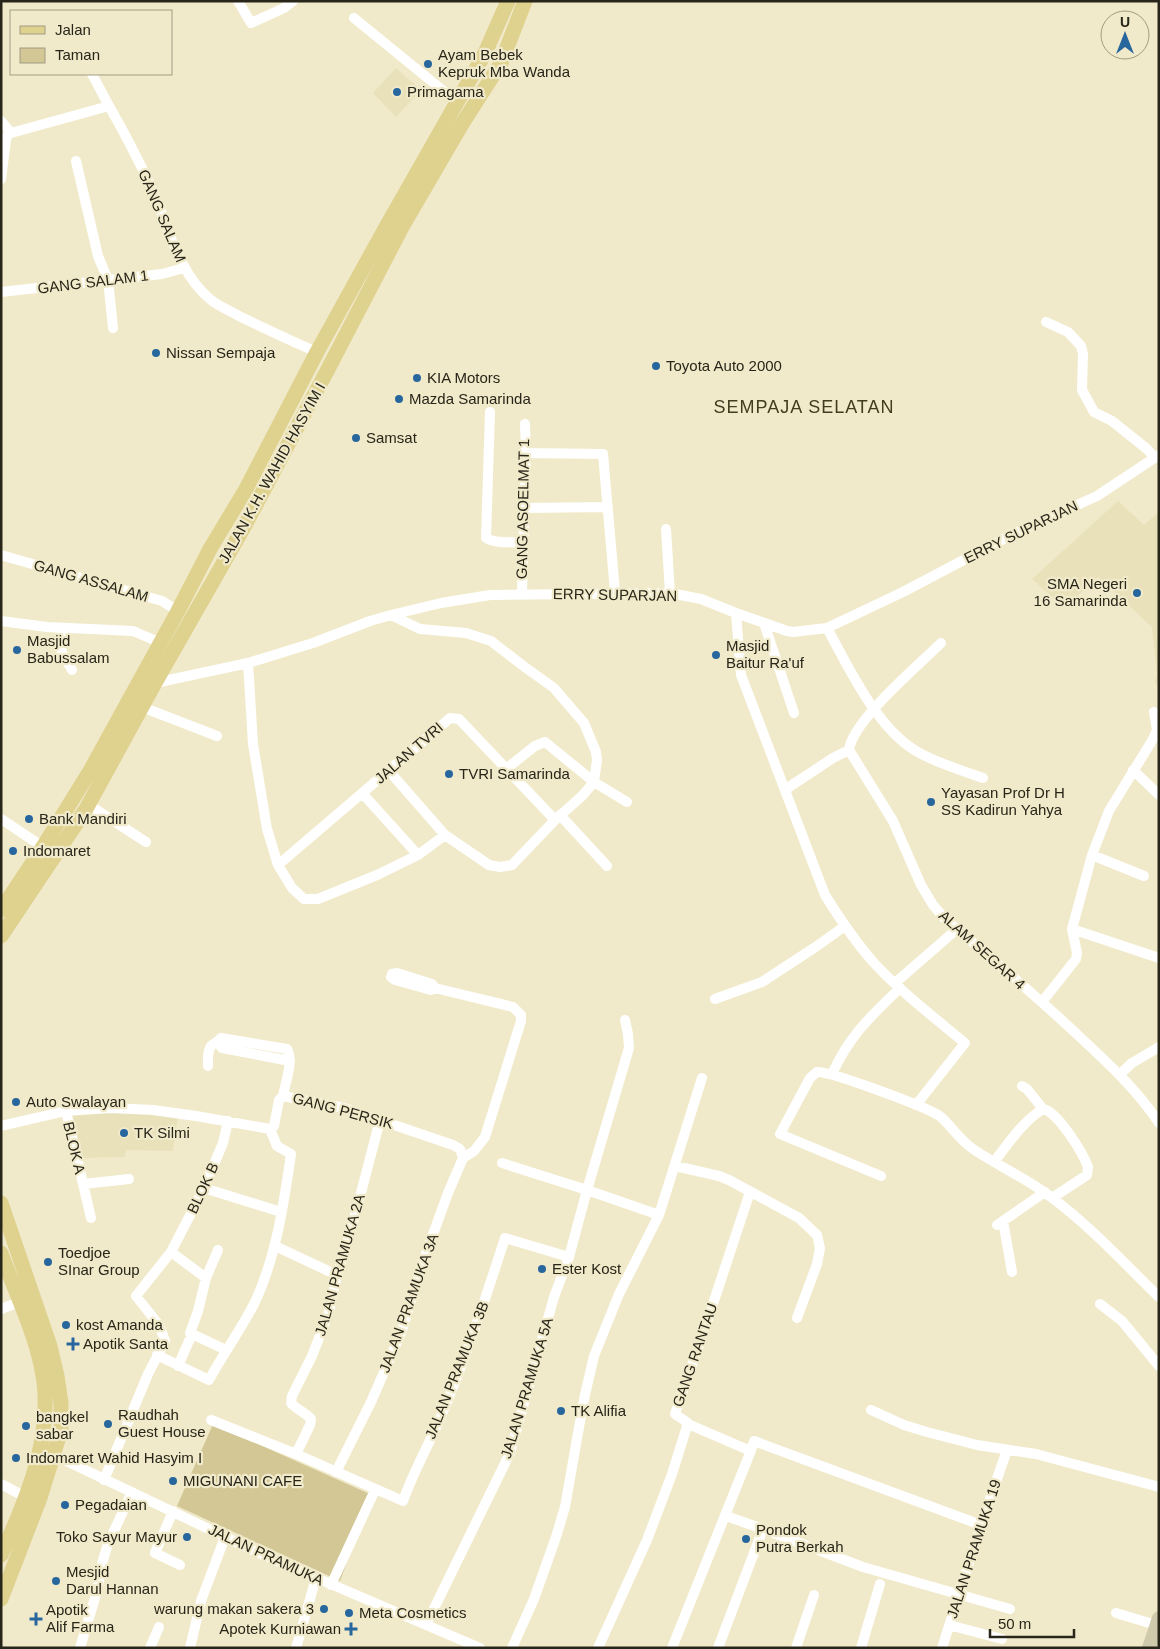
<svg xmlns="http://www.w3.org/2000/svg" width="1160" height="1649" font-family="Helvetica,sans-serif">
  <rect width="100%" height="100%" fill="#f1eaca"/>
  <path fill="#e9e1b9" d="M396,68L421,90L396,117L373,93Z
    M1118,501L1144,525L1159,512V687L1155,683L1157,674L1152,627L1098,577L1065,608L1032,579Z
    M110,1110L178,1115L173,1151L126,1150L125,1157L79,1158L68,1113Z"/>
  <path fill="#d2c795" d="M213,1424L372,1495L340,1581L177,1506Z"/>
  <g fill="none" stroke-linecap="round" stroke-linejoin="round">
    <path stroke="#fff" stroke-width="10" d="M238,1L251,23L284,8L293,1
      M354,18L457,102
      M92,74L109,106
      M1,121L11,133
      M76,161L98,256L108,280L113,328
      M1,179L6,140L7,136L11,133L109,106C124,132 138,159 151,187C168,225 177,272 211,300C220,307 231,311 241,317C266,329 291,341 317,352
      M1,292L162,274L184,268
      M1046,322L1068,332L1081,346L1083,354L1082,390L1094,412L1112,421L1147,449L1155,458
      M490,412L486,538C496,544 511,542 522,542
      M526,453L603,454L615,592
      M523,508L608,507
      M666,529L670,593
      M1,555L162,601L178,611
      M522,593L526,453L525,424
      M736,613L741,675L825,895C840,919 856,943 875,964C902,993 935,1018 965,1043L916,1105
      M1,621L47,627L133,631L161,643
      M764,623L794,713
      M60,628L62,653L72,670
      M827,628C849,668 876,727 916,751C936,763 961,770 983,778
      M941,643C919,665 852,721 849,750L893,821L921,885L933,905L946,920C992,959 1038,997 1082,1039C1110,1065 1138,1091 1159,1123
      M248,663L253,744L267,829L278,865L292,888L304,899H318L377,875L418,855L445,835L489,865L500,867L512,865L555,820L582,796L594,782L597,760L596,752L584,723L554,688L522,665L491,641L466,633L420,629L391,615
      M155,683L248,663L313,643L370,621L391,615L441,603L490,595L670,593L701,599L736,613L787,631L793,632L827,628L903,592L1011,535L1097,496L1159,455
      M142,707L217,736
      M506,769L535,746L545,742L594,782L627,802
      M1133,770L1159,795
      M389,771L445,835
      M786,789L833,758L849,750
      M362,793L418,855
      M89,805L146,842
      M560,815L607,866
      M1,819L43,847
      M1092,855L1144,876
      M278,865L450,718L459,719L555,820
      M1072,929L1159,958
      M895,983L957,929
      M435,988L431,990L395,980L391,977L392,974L397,973L432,984L435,988L513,1007L521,1015V1021L485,1137L474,1151L463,1158
      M715,999L762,982L817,946L845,926
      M1042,1002L1076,959L1077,953L1072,929L1092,855L1109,811L1153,739L1157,730L1154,712
      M218,1043L222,1048L290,1061
      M208,1066C208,1060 207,1050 212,1045C216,1042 218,1042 221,1038L287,1049C294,1061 285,1083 283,1096
      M832,1074C850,1035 870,1017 900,988
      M1120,1074L1132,1063L1159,1047
      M1022,1086L1027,1089L1043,1109C1058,1112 1083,1153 1088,1167L1087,1175L1052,1198
      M66,1111L91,1218
      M1,1126L66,1111L111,1108L153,1110L196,1116L270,1129L274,1126L279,1100L283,1096L344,1108L453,1145L460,1149L463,1158
      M994,1162C1008,1144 1023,1121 1043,1109
      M502,1163L587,1190L659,1215
      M675,1166L719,1176L729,1180L799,1218L817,1235L820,1248L817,1264L797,1318
      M881,1176L780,1134L810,1078L817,1072C830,1071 930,1108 941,1117C952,1127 960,1140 973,1149C998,1166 1026,1178 1051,1197C1090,1226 1124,1263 1159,1297
      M83,1184L129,1179
      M204,1188L281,1212
      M1003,1221L1012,1272
      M997,1225L1045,1192
      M275,1246L337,1275
      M218,1250L206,1278L198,1311L190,1333L226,1350
      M171,1252L206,1278
      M1100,1304L1122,1321L1159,1366
      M1,1309L19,1302
      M157,1355L209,1380C223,1354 242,1328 255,1302C276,1257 284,1203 291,1154L277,1146L270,1129
      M178,1366L192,1334
      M871,1410L904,1425L927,1432L977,1445L1036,1454L1159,1487
      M211,1420L296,1454L403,1501C413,1473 427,1448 439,1421C465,1361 485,1300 505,1238L569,1257
      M750,1453L754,1441L981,1525
      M296,1454L310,1425L311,1419C305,1412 297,1410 291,1403L292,1396L312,1356L329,1312L337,1275L356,1212L380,1120
      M54,1455L263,1555L480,1648
      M336,1472L371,1402L401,1333L424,1259L448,1193L463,1158
      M104,1480L148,1374L165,1341L159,1325L136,1296L171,1252L204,1188L223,1143L228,1121
      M1,1484L27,1498
      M173,1511L155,1553L180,1565
      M726,1516L763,1529
      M331,1585L375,1490
      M1116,1613L1156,1625
      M426,1625L510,1453L554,1297L569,1257L587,1190L629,1048L628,1034L625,1020
      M949,1625L1002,1639
      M80,1648L97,1591L103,1560L108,1544L132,1492
      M150,1648L159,1627
      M190,1648L201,1601L225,1537
      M296,1648L316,1578
      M512,1648L534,1599L556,1537L565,1507L584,1399L594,1356L619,1294L659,1215L702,1078
      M598,1648L647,1540L672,1474L688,1423L675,1414L676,1411L707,1322L750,1192
      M672,1648L750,1453L746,1449L688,1424
      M718,1648L763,1529L863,1567L1010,1609
      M796,1648L814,1595
      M861,1648L880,1584
      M942,1648L981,1525L1007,1450"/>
    <path stroke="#d0caac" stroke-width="14" d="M1149,1648L1159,1618"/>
    <path stroke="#dfd18e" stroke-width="15" d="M1,910L43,847L90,771L178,611L210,549L246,489L317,352L386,227L485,53L508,1
      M1,936L86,809L155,683L245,525L326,373L402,227L462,124L501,63L525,1
      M1,1203L50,1346L57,1376L61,1403V1430L40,1498L1,1599
      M1,1253C14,1289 33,1328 41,1365C56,1429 28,1498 1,1555"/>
  </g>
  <g fill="#27679d" stroke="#f1eaca" stroke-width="2">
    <circle cx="428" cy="64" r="5"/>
    <circle cx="397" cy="92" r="5"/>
    <circle cx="156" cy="353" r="5"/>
    <circle cx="656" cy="366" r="5"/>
    <circle cx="417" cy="378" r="5"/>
    <circle cx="399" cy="399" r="5"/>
    <circle cx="356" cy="438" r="5"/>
    <circle cx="1137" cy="593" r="5"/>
    <circle cx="17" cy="650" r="5"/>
    <circle cx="716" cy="655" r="5"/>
    <circle cx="449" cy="774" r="5"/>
    <circle cx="931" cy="802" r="5"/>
    <circle cx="29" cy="819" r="5"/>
    <circle cx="13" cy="851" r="5"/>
    <circle cx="16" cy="1102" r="5"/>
    <circle cx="124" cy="1133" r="5"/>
    <circle cx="48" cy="1262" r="5"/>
    <circle cx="542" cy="1269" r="5"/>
    <circle cx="66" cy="1325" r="5"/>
    <path d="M70.5 1336.5h5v5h5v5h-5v5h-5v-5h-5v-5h5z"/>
    <circle cx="561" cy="1411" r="5"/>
    <circle cx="108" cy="1424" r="5"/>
    <circle cx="26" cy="1426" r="5"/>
    <circle cx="16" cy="1458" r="5"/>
    <circle cx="173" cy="1481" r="5"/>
    <circle cx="65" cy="1505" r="5"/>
    <circle cx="187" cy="1537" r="5"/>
    <circle cx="746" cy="1539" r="5"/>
    <circle cx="56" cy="1581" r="5"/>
    <circle cx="324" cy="1609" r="5"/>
    <circle cx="349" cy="1613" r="5"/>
    <path d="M33.5 1611.5h5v5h5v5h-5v5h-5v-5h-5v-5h5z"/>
    <path d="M348.5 1621.5h5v5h5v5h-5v5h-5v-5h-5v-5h5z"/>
  </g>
  <g text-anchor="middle" stroke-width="4.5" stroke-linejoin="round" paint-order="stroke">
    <g font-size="15" fill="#282519" stroke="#f1eaca" text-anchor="start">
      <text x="438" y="60">Ayam Bebek<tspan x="438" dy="17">Kepruk Mba Wanda</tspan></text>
      <text x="407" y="97">Primagama</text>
      <text x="166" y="358">Nissan Sempaja</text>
      <text x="666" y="371">Toyota Auto 2000</text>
      <text x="427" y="383">KIA Motors</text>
      <text x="409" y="404">Mazda Samarinda</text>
      <text x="366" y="443">Samsat</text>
      <text x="1127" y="589" text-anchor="end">SMA Negeri<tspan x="1127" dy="17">16 Samarinda</tspan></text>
      <text x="27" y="646">Masjid<tspan x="27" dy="17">Babussalam</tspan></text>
      <text x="726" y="651">Masjid<tspan x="726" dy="17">Baitur Ra'uf</tspan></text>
      <text x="459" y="779">TVRI Samarinda</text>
      <text x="941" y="798">Yayasan Prof Dr H<tspan x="941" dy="17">SS Kadirun Yahya</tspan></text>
      <text x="39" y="824">Bank Mandiri</text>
      <text x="23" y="856">Indomaret</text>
      <text x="26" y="1107">Auto Swalayan</text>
      <text x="134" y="1138">TK Silmi</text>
      <text x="58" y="1258">Toedjoe<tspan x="58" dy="17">SInar Group</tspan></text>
      <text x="552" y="1274">Ester Kost</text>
      <text x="76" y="1330">kost Amanda</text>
      <text x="83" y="1349">Apotik Santa</text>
      <text x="571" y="1416">TK Alifia</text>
      <text x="118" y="1420">Raudhah<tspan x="118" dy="17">Guest House</tspan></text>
      <text x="36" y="1422">bangkel<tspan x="36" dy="17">sabar</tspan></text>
      <text x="26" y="1463">Indomaret Wahid Hasyim I</text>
      <text x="183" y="1486">MIGUNANI CAFE</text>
      <text x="75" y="1510">Pegadaian</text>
      <text x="756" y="1535">Pondok<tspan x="756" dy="17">Putra Berkah</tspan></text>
      <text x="177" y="1542" text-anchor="end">Toko Sayur Mayur</text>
      <text x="66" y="1577">Mesjid<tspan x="66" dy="17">Darul Hannan</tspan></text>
      <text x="314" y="1614" text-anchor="end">warung makan sakera 3</text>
      <text x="46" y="1615">Apotik<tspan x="46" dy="17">Alif Farma</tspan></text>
      <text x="359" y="1618">Meta Cosmetics</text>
      <text x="341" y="1634" text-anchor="end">Apotek Kurniawan</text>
    </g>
    <g font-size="15" fill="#282519" stroke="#f1eaca">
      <text transform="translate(162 216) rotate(67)" y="5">GANG SALAM</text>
      <text transform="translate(93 282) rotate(-7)" y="5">GANG SALAM 1</text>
      <text transform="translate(272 473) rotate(-61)" y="5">JALAN K.H. WAHID HASYIM I</text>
      <text transform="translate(523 509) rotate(-89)" y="5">GANG ASOELMAT 1</text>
      <text transform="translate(1021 532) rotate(-26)" y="5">ERRY SUPARJAN</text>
      <text transform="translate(91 581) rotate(16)" y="5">GANG ASSALAM</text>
      <text transform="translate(615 595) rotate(1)" y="5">ERRY SUPARJAN</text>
      <text transform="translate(409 753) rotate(-41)" y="5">JALAN TVRI</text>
      <text transform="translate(982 950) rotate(42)" y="5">ALAM SEGAR 4</text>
      <text transform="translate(343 1111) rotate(15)" y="5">GANG PERSIK</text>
      <text transform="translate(74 1148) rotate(77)" y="5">BLOK A</text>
      <text transform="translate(203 1188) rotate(-65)" y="5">BLOK B</text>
      <text transform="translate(340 1265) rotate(-74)" y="5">JALAN PRAMUKA 2A</text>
      <text transform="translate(409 1303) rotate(-70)" y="5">JALAN PRAMUKA 3A</text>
      <text transform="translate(695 1355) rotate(-71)" y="5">GANG RANTAU</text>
      <text transform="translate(457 1370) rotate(-68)" y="5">JALAN PRAMUKA 3B</text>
      <text transform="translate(527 1388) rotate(-73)" y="5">JALAN PRAMUKA 5A</text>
      <text transform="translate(974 1549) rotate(-72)" y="5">JALAN PRAMUKA 19</text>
      <text transform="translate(266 1555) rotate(25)" y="5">JALAN PRAMUKA</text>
    </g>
    <g font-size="18" letter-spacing="1" fill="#423c20" stroke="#f1eaca">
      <text x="804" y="413">SEMPAJA SELATAN</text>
    </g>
  </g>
  <rect width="1160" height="1649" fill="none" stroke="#282519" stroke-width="5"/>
  <rect x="10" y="10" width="162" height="65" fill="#f1eaca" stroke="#a19b83"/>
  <rect x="20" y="26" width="25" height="8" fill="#dfd18e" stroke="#a19b83"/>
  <text x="55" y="35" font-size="15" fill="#282519">Jalan</text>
  <rect x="20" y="48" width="25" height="15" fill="#d2c795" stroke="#a19b83"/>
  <text x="55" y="60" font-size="15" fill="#282519">Taman</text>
  <g transform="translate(1125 35)"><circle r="24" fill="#f1eaca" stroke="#a19b83"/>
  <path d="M0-4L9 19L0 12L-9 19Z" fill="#27679d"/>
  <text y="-8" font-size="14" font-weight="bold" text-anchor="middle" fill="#282519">U</text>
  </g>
  <path d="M990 1629v8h84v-8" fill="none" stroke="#282519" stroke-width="2.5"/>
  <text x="998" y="1629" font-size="15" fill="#282519" stroke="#f1eaca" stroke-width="4" paint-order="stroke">50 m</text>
</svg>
